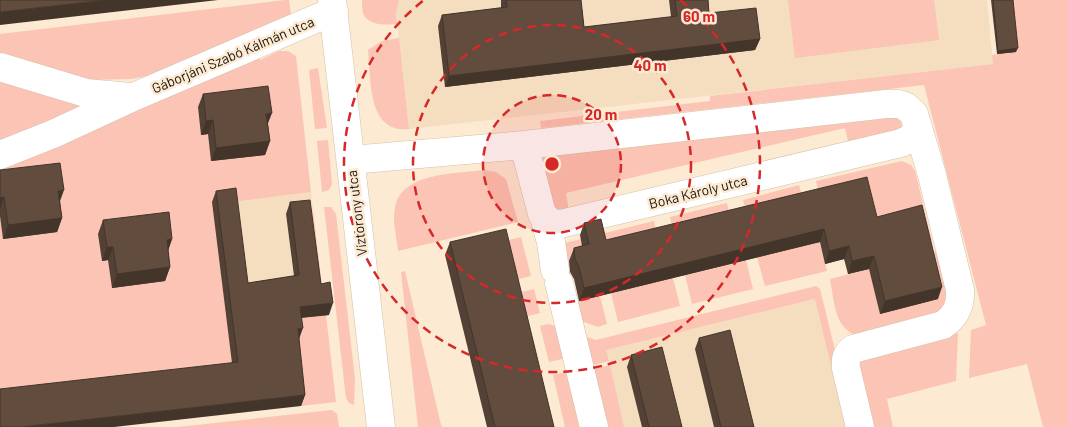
<svg xmlns="http://www.w3.org/2000/svg" width="1068" height="427" font-family="Barlow,sans-serif">
  <rect width="100%" height="100%" fill="#fcead3"/>
  <path fill="#f5ddc0" d="M399,0H987L993,64L409,129L396,13Z
    M311,192L313,210L286,214L295,288L251,346L233,202Z
    M816,299L846,427H624L606,350Z"/>
  <path fill="#fbc4b4" d="M285,0H289L291,14L288,17L152,75L131,79L87,80L0,55V34Z
    M362,0H399L396,13L397,24C387,25 367,26 363,13C362,9 362,4 362,0Z
    M788,0H934L939,40L795,58Z
    M1011,0H1068V427H1043L1027,364L969,378L971,330L986,325L924,85L541,128L540,121L710,101V96L993,64L992,55L997,54Z
    M399,38L409,129C367,134 371,78 368,50L382,41Z
    M279,51H288L296,56L311,192L233,202L230,348L295,288L306,211L313,210L323,294L311,316L326,315L336,402L301,406L0,400V165L259,55L260,60Z
    M318,68L327,128L315,129L309,70Z
    M0,78L83,106L0,143Z
    M886,113L900,117L902,126L901,130L849,146L845,128L566,193L569,211H553L541,164L542,159L548,153Z
    M328,140L332,184L329,190L322,192L317,141Z
    M902,161L911,165L915,171L932,241L924,243L872,229L820,200L816,181Z
    M484,170L496,172L506,179L518,222L398,251C397,238 392,222 395,208C401,172 455,174 484,170Z
    M799,185L804,204L748,217L743,200Z
    M727,203L731,221L674,235L670,217Z
    M324,207H331L336,214L355,379L354,405L349,403L346,398Z
    M654,221L658,239L602,253L597,235Z
    M521,237L531,276L511,281L501,242Z
    M581,239L585,257L567,262L576,301L600,296L607,324L598,327L573,318L557,245Z
    M820,242L827,271L765,286L757,257Z
    M942,250L950,287L943,311L856,335C834,328 834,298 830,279L869,269L881,314L938,299L927,254Z
    M746,260L753,289L692,304L685,275Z
    M405,271L441,425L442,427H418L401,272Z
    M673,278L680,306L618,322L611,293Z
    M816,286L820,289L854,427H846L815,299L606,350L609,361L585,367L582,335L596,340Z
    M534,289L540,313L520,318L514,294Z
    M549,324L564,329L571,357L549,362L540,326Z
    M958,333L956,381L887,399L893,427H871L858,364L865,358Z
    M610,365L624,427H599L586,371Z
    M574,370L588,427H565L553,375Z
    M332,410L337,414L339,427H178Z"/>
  <g fill="none" stroke-linecap="round" stroke-linejoin="round">
    <g stroke="#d3c1ab" stroke-width="29">
      <path id="minor" d="M332,0L381,427
        M0,67L86,93L130,97
        M524,145L542,214L551,223L560,224L901,143L914,137L917,125
        M0,155L53,134L131,98L334,11
        M351,160L524,145L886,104H899L905,106L914,114L932,175L960,290C961,306 956,316 943,325L853,349C846,354 845,360 846,368L860,427
        M544,217L551,242L555,270
        M559,283L594,427"/>
    </g>
    <use href="#minor" stroke="#fff" stroke-width="28"/>
  </g>
  <path fill="#534135" d="M501,0H581L584,27L671,17L669,0H708L709,13L760,39L755,50L445,87L438,26L442,15L501,8Z
    M991,0H1013L1016,52L997,54Z
    M203,94L268,124L270,141L265,155L211,161L208,134L201,135L198,107Z
    M0,170L60,201L62,218L57,232L3,239L0,216Z
    M216,191L248,283L294,276L286,214L290,202L321,284L329,315L301,318L299,339L305,395L301,406L232,363L212,202Z
    M877,217L938,299L880,314L869,269L848,274L844,259L825,264L820,242L579,301L574,279L570,272L569,261L574,248L582,246L580,235L584,223L606,240Z
    M103,220L172,239L168,251L170,267L165,281L112,288L108,260L102,261L98,234Z
    M450,242L554,427H487L445,255Z
    M699,338L754,427H714L695,349Z
    M631,355L682,427H642L627,367Z"/>
  <path fill="#44352b" d="M106,0H218L0,25V12Z
    M760,39L755,50L445,87L449,76Z
    M1018,48L1016,52L997,54L998,51Z
    M272,113L267,126L266,114Z
    M213,120L208,134L201,135L206,121Z
    M270,141L265,155L211,161L216,148Z
    M64,190L59,204L58,191Z
    M4,197L0,209V198Z
    M62,218L57,232L3,239L8,225Z
    M824,229L820,242L579,301L584,288Z
    M172,239L167,253V240Z
    M849,246L844,259L825,264L829,251Z
    M107,247H113L108,260L102,261Z
    M874,256L869,269L848,274L852,261Z
    M170,267L165,281L112,288L117,274Z
    M942,287L938,299L880,314L885,301Z
    M333,303L329,315L296,318L300,307Z
    M303,328L299,339L298,329Z
    M305,395L301,406L114,427H21Z"/>
  <path fill="#614c3e" stroke="#44352b" d="M0,0H106L0,12Z
    M506,0H581L584,27L677,16L675,0H708L709,13L756,8L760,39L449,76L442,15L507,7Z
    M993,0H1013L1018,48L998,51Z
    M268,86L272,113L266,114L270,141L216,148L213,120L206,121L203,94Z
    M60,163L64,190L58,191L62,218L8,225L4,197L0,198V170Z
    M867,177L877,217L922,205L942,287L885,301L874,256L852,261L849,246L829,251L824,229L584,288L579,267L575,259L574,248L589,244L584,223L601,219L606,240Z
    M236,188L248,283L299,275L290,202L310,200L321,284L330,282L333,303L300,307L303,328L298,329L305,395L21,427H0V389L238,362L216,191Z
    M169,212L172,239L167,240L170,267L117,274L113,247H107L103,220Z
    M506,229L554,427H495L450,242Z
    M730,330L754,427H721L699,338Z
    M662,347L682,427H649L631,355Z"/>
  <circle cx="552" cy="164" r="69" fill="#d62828" fill-opacity=".12"/>
  <g fill="none" stroke="#d62828" stroke-width="2.5" stroke-dasharray="9 6">
    <circle cx="552" cy="164" r="69"/>
    <circle cx="552" cy="164" r="139"/>
    <path d="M680 0A208 208 0 1 1 424 0"/>
  </g>
  <g text-anchor="middle" stroke-width="5" stroke-linejoin="round" paint-order="stroke">
    <g font-size="14" fill="#1a130b" stroke="#fcead3">
      <text transform="translate(233 55) rotate(-23)" y="5">Gáborjáni Szabó Kálmán utca</text>
      <text transform="translate(698 192) rotate(-14)" y="5">Boka Károly utca</text>
      <text transform="translate(357 213) rotate(-97)" y="5">Víztorony utca</text>
    </g>
  </g>
  <circle cx="552" cy="164" r="8" fill="#d62828" stroke="#fcead3" stroke-width="2.5"/>
  <g font-size="15" text-anchor="middle" font-weight="bold" fill="#d62828" stroke="#fcead3" stroke-width="5" stroke-linejoin="round" paint-order="stroke">
    <text x="699" y="22">60 m</text>
    <text x="650" y="71">40 m</text>
    <text x="601" y="120">20 m</text>
  </g>
</svg>
